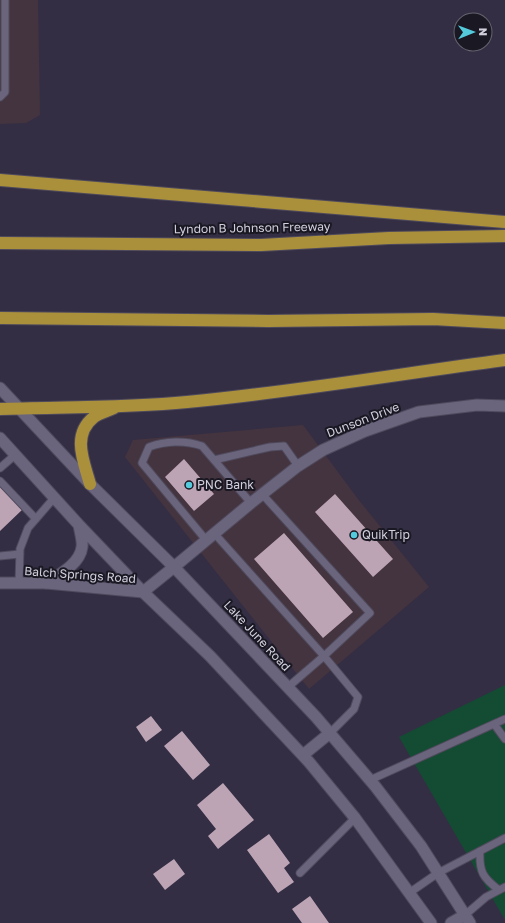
<svg xmlns="http://www.w3.org/2000/svg" width="505" height="923" font-family="'Golos Text',sans-serif">
  <rect width="100%" height="100%" fill="#332e44"/>
  <path fill="#44343f" d="M0,0H38L40,115L26,123L0,124Z
    M303,425L358,499L429,587L309,689L125,457L133,440Z"/>
  <path fill="#134c33" d="M505,685V920L399,737Z"/>
  <path fill="#bda4b5" d="M184,459L214,494L194,511L165,477Z
    M1,486L23,509L0,531V487Z
    M335,494L393,559L373,577L315,512Z
    M284,533L353,612L323,638L254,559Z
    M151,716L162,730L146,742L136,727Z
    M182,731L210,765L193,780L164,746Z
    M223,783L254,820L218,849L208,836L216,829L197,805Z
    M269,834L290,863L284,868L294,882L278,893L247,850Z
    M174,859L185,874L165,890L153,874Z
    M310,896L329,923H302L292,909Z"/>
  <g fill="none" stroke-linecap="round" stroke-linejoin="round">
    <g stroke="#4f4a5c" stroke-width="9">
      <path id="service" d="M0,97L5,92V0
        M214,460L270,447L284,446L298,466
        M0,468L15,455
        M0,481L36,519
        M262,494L370,613L324,656L288,687
        M214,533L324,656L358,697L354,709L330,733
        M206,540L142,463L149,447C165,441 185,440 202,446L251,503
        M0,556L20,554
        M19,583L20,549L28,528L54,498
        M494,724L505,739
        M370,780L505,719
        M480,851C479,872 483,878 499,890
        M300,873L355,818
        M409,893L438,873L505,838
        M465,915L486,897L505,887"/>
    </g>
    <g stroke="#4f4a5c" stroke-width="13">
      <path id="minor" d="M174,567L251,503L298,466L323,450L365,431L419,412L477,405L505,406"/>
    </g>
    <g stroke="#4f4a5c" stroke-width="13">
      <path id="tertiary" d="M0,583H46L143,592L174,567"/>
    </g>
    <g stroke="#4f4a5c" stroke-width="13">
      <path id="secondary" d="M0,388L90,484L174,567L316,717L375,786L421,846L470,923
        M0,438L79,525L143,592L210,656L309,762L355,818L431,923
        M46,583C59,575 80,564 82,547C83,541 80,532 79,525
        M303,755L330,733
        M451,923L465,915"/>
    </g>
    <g stroke="#4f4a5c" stroke-width="14">
      <path id="motorway" d="M0,180L505,222
        M0,243L261,245L389,238L505,236
        M0,318L268,321L433,319L505,323
        M0,409C62,407 125,408 187,402C294,392 399,374 505,360
        M90,484C84,462 71,435 94,417C99,413 108,411 114,408"/>
    </g>
    <use href="#service" stroke="#6a657d" stroke-width="7"/>
    <use href="#minor" stroke="#6a657d" stroke-width="11"/>
    <use href="#tertiary" stroke="#6a657d" stroke-width="11"/>
    <use href="#secondary" stroke="#6a657d" stroke-width="11"/>
    <use href="#motorway" stroke="#ab903c" stroke-width="12"/>
  </g>
  <g fill="#54cadd" stroke="#1a1822" stroke-width="1.5">
    <circle cx="189" cy="485" r="4"/>
    <circle cx="354" cy="535" r="4"/>
  </g>
  <g text-anchor="middle" stroke-width="4" stroke-linejoin="round" paint-order="stroke">
    <g font-size="12" fill="#d3d0de" stroke="#1a1822">
      <text transform="translate(252 228) rotate(-1)" y="4">Lyndon B Johnson Freeway</text>
      <text transform="translate(363 420) rotate(-21)" y="4">Dunson Drive</text>
      <text transform="translate(80 575) rotate(4)" y="4">Balch Springs Road</text>
      <text transform="translate(257 636) rotate(47)" y="4">Lake June Road</text>
    </g>
    <g font-size="12" fill="#d3d0de" stroke="#1a1822" text-anchor="start">
      <text x="197" y="489">PNC Bank</text>
      <text x="362" y="539">QuikTrip</text>
    </g>
  </g>
  <g transform="translate(473 32) rotate(89)"><circle r="19" fill="#1a1822" stroke="#64626d"/>
  <path d="M0-3L7 15L0 10L-7 15Z" fill="#54cadd"/>
  <text y="-6" font-size="11" font-weight="bold" text-anchor="middle" fill="#d3d0de">N</text>
  </g>
</svg>
